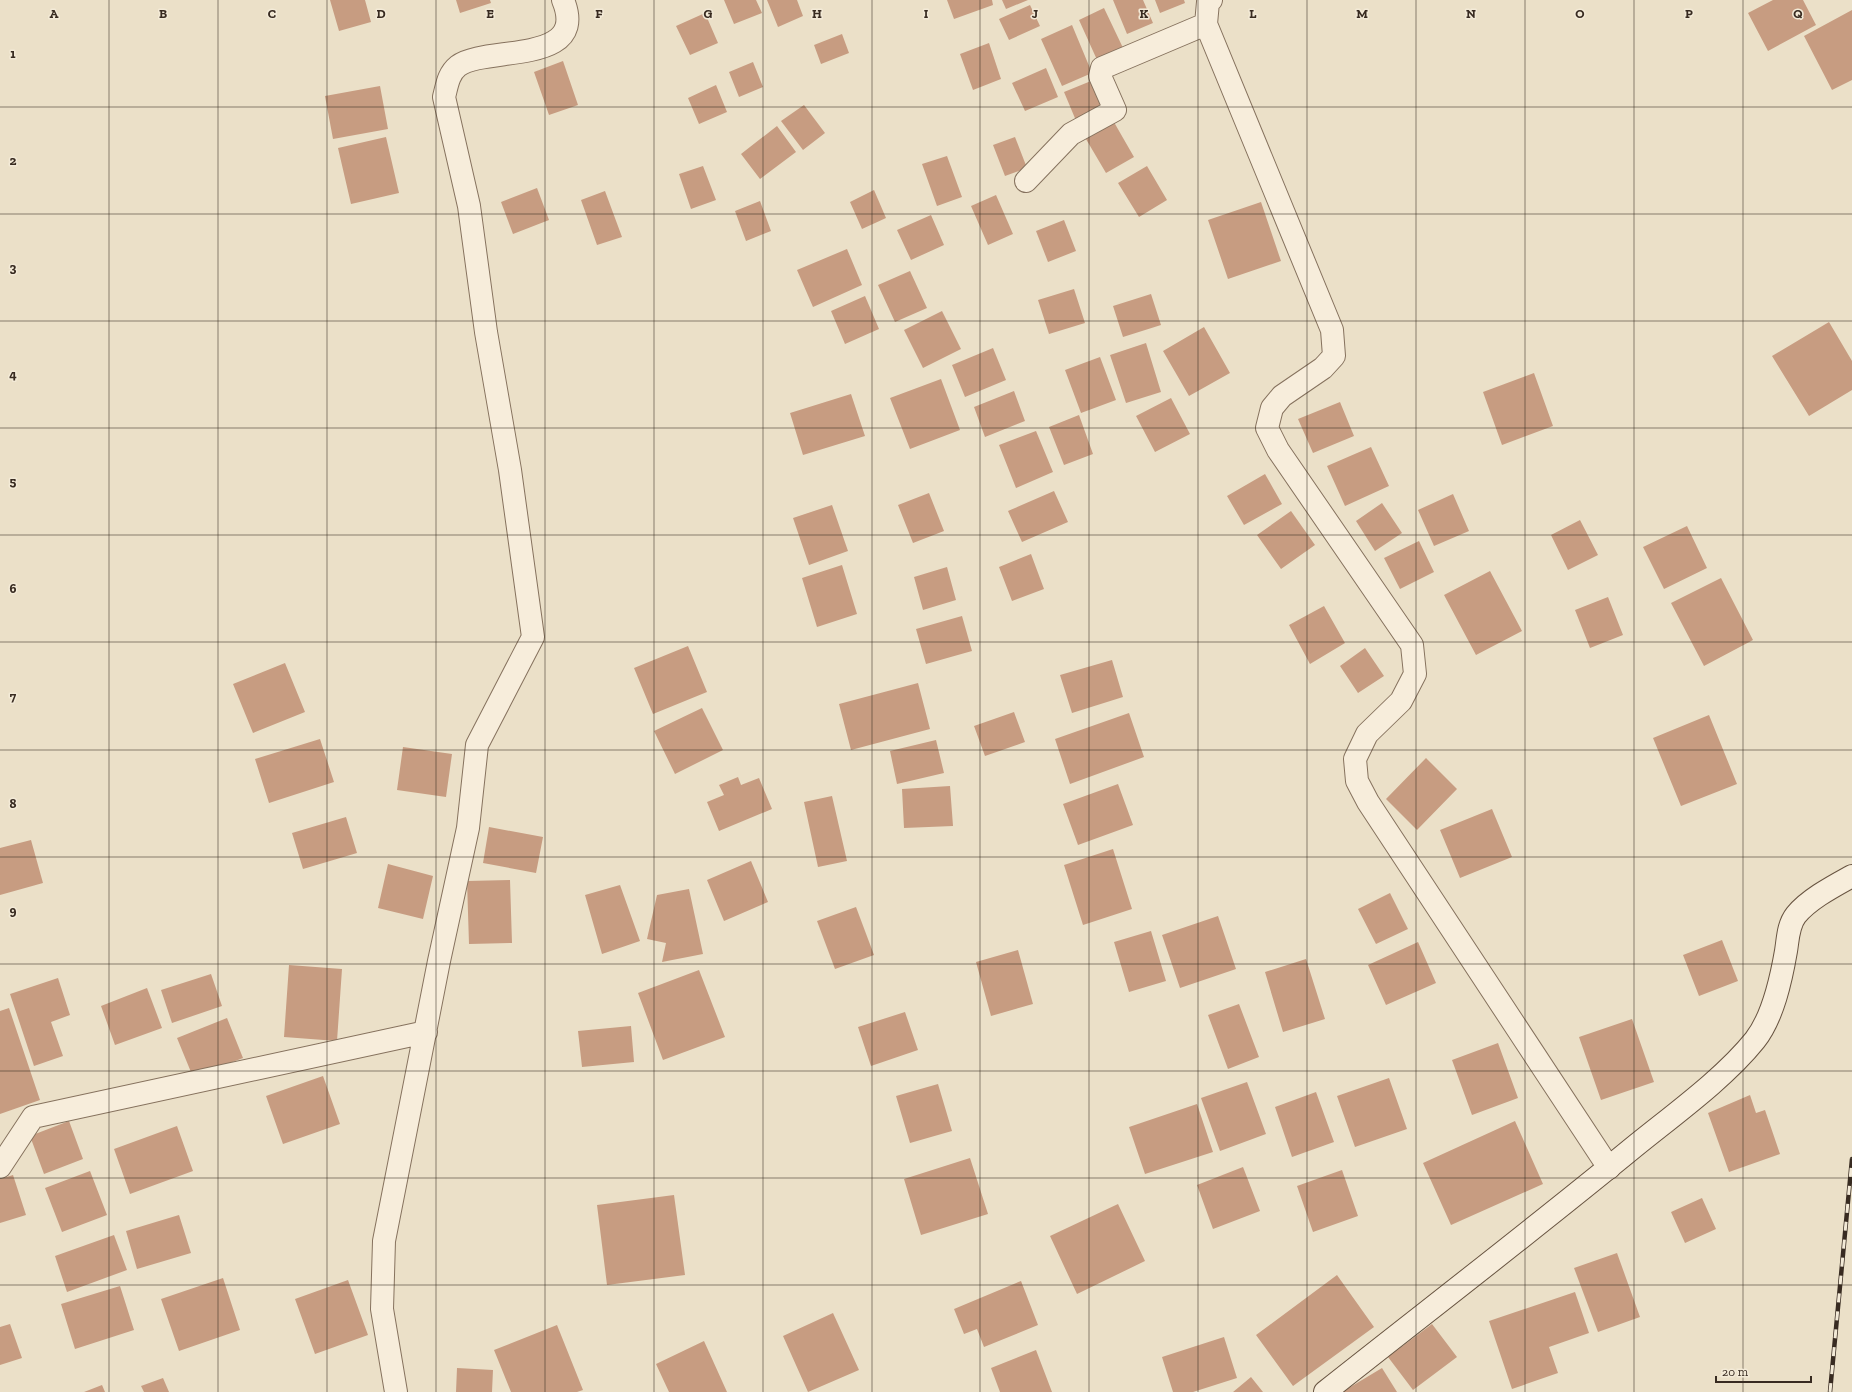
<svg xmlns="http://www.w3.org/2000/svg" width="1852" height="1392" font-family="'Zilla Slab',serif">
  <rect width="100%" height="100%" fill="#ebe0c8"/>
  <path fill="#c79c81" d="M330,0H365L371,22L339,31Z
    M456,0H490L491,3L460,13Z
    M724,0H756L762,13L734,24Z
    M767,0H797L803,16L778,27Z
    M947,0H992L993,5L954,19Z
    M1002,0H1028L1006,9Z
    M1113,0H1143L1153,23L1127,34Z
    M1155,0H1184L1185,3L1160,13Z
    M1773,0H1803L1816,25L1768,51L1748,13Z
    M1030,5L1040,26L1009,40L999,19Z
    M1104,8L1124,50L1098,62L1079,20Z
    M1852,10V80L1832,90L1804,36Z
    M705,13L718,43L690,55L676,26Z
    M1072,25L1092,73L1062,86L1041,39Z
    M842,34L849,53L821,64L814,45Z
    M989,43L1001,79L973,90L960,54Z
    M563,61L578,105L549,115L534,72Z
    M753,62L763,87L739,97L729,72Z
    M1046,68L1058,97L1025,111L1012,83Z
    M1091,81L1104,112L1077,123L1064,92Z
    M716,85L727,112L699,124L688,98Z
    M380,86L388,129L333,139L325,96Z
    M804,105L825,133L803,150L781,121Z
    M1111,117L1134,157L1106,173L1083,134Z
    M777,126L796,152L760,179L741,154Z
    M386,137L399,193L351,204L338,148Z
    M1015,137L1027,168L1005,176L993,145Z
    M947,156L962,197L937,206L922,164Z
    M703,166L716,200L691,209L679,174Z
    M1147,166L1167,200L1139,217L1118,183Z
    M537,188L549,220L513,234L501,202Z
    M874,190L886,218L862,229L850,202Z
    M605,191L622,237L597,245L581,200Z
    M996,195L1013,234L988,245L971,206Z
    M760,201L771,231L746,241L735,211Z
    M1261,202L1281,261L1228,279L1208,220Z
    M931,215L944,245L911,260L897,230Z
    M1064,220L1076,251L1048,262L1036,231Z
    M847,249L862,285L813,307L797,270Z
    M910,271L927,308L895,322L878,285Z
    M1074,289L1085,323L1049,334L1038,300Z
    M1151,294L1161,325L1123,337L1113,306Z
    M865,296L879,329L845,344L831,311Z
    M942,311L961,349L923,368L904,330Z
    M1829,322L1852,361V390L1809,416L1772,356Z
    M1204,327L1230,373L1189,396L1163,351Z
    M1146,343L1161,392L1126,403L1110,355Z
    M993,348L1006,380L965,397L952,365Z
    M1100,357L1116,400L1081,413L1065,370Z
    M1534,373L1553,426L1502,445L1483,392Z
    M941,379L960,430L910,449L890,398Z
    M1014,391L1025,421L985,437L974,407Z
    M851,394L865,436L803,455L790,413Z
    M1171,398L1190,434L1155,452L1136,416Z
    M1340,402L1354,436L1313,453L1298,419Z
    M1079,415L1093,454L1064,465L1049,427Z
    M1036,431L1053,472L1016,488L999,445Z
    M1371,447L1389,486L1345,506L1327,466Z
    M1265,474L1282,504L1244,525L1227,496Z
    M1054,491L1068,522L1022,542L1008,511Z
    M929,493L944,531L913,543L898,505Z
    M1453,494L1469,531L1434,546L1418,510Z
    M1382,503L1402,533L1375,551L1356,521Z
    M832,505L848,551L809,565L793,518Z
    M1291,511L1315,545L1281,569L1257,535Z
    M1580,520L1598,555L1568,570L1551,535Z
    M1687,526L1707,568L1664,589L1643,547Z
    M1419,541L1434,572L1400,589L1384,558Z
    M1031,554L1044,589L1012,601L999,567Z
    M842,565L857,614L817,627L802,578Z
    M947,567L956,600L923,610L914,577Z
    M1490,571L1522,631L1476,655L1444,595Z
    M1721,578L1753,640L1704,666L1671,603Z
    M1608,597L1623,635L1590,648L1575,610Z
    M1324,606L1345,643L1310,664L1289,625Z
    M962,616L972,651L926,664L916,629Z
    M688,646L707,692L653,714L634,668Z
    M1365,648L1384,676L1358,693L1340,666Z
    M1112,660L1123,697L1072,713L1060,675Z
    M285,663L305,712L253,733L233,684Z
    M918,683L930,729L851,750L839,704Z
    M702,708L723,750L675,774L654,731Z
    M1014,712L1025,742L985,756L974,726Z
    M1129,713L1144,757L1070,784L1055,739Z
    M1709,715L1737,784L1681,806L1653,738Z
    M320,739L334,782L269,803L255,759Z
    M936,740L944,773L897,784L890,751Z
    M403,747L452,754L446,797L397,790Z
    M1426,758L1457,789L1417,830L1386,799Z
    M738,777L741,785L759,778L772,809L719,831L707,802L724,795L719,785Z
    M1118,784L1133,825L1078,845L1063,804Z
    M950,786L953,826L904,828L902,789Z
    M832,796L847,861L818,867L804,802Z
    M1492,809L1512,857L1460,878L1440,830Z
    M346,817L357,853L303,869L292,833Z
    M489,827L543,837L536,873L483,863Z
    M31,840L43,883L0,895V848Z
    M1113,849L1132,909L1083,925L1064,865Z
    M751,861L768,902L724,921L707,880Z
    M388,864L433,876L423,919L378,908Z
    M510,880L512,943L469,944L467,881Z
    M620,885L640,941L602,954L585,895Z
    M689,889L703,954L662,962L666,943L647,939L657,895Z
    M1390,893L1408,929L1376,944L1358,909Z
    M856,907L874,955L835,969L817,921Z
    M1218,916L1236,969L1180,988L1162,935Z
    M1151,931L1166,981L1129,992L1114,942Z
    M1722,940L1738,981L1699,996L1683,955Z
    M1418,942L1436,983L1386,1005L1368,965Z
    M1018,950L1033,1004L991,1016L976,962Z
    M1306,959L1325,1019L1283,1032L1265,972Z
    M289,965L342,969L337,1041L284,1037Z
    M699,970L725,1037L663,1060L638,993Z
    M211,974L222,1006L172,1023L161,990Z
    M58,978L70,1015L51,1022L63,1056L34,1066L10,994Z
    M147,988L162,1028L115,1045L101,1006Z
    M1239,1004L1259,1057L1228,1069L1208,1015Z
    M9,1008L40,1100L0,1114V1011Z
    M905,1012L918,1050L871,1066L858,1027Z
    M227,1018L243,1058L193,1077L177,1038Z
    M1632,1019L1654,1082L1601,1100L1579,1037Z
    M631,1026L634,1062L582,1067L578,1031Z
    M1498,1043L1518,1098L1472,1115L1452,1060Z
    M323,1076L340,1124L283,1144L266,1096Z
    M1389,1078L1407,1129L1355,1147L1337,1096Z
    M1247,1082L1266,1134L1220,1151L1201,1098Z
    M938,1084L952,1131L910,1143L896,1096Z
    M1316,1092L1334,1142L1292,1157L1275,1107Z
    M1750,1095L1756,1113L1765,1110L1780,1154L1729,1172L1708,1113Z
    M1197,1104L1213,1152L1145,1174L1129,1127Z
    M69,1121L83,1159L44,1174L30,1136Z
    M1515,1121L1543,1184L1451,1225L1423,1163Z
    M177,1126L193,1171L130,1194L114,1149Z
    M970,1158L988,1214L921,1235L904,1179Z
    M1243,1167L1260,1211L1213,1229L1197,1185Z
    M1342,1170L1358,1216L1313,1232L1297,1186Z
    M90,1171L107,1215L62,1232L45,1188Z
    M13,1175L26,1215L0,1223V1179Z
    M674,1195L685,1275L607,1285L597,1205Z
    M1702,1198L1716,1229L1685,1243L1671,1212Z
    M1118,1204L1145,1261L1077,1294L1050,1236Z
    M179,1215L191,1253L137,1269L126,1231Z
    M114,1235L127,1270L67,1292L55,1256Z
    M1617,1253L1640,1317L1598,1332L1574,1268Z
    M1337,1275L1374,1327L1293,1386L1256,1335Z
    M223,1278L240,1330L179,1351L161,1299Z
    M348,1280L368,1335L315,1354L295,1299Z
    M1021,1281L1038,1325L984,1347L977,1329L964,1334L954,1309Z
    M120,1286L134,1330L75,1349L61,1304Z
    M1575,1292L1589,1333L1549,1347L1558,1373L1512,1389L1489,1321Z
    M833,1313L859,1370L808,1392L783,1336Z
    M10,1324L22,1358L0,1365V1327Z
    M1432,1324L1457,1357L1413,1390L1388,1357Z
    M557,1325L583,1390L577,1392H511L494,1350Z
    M1224,1337L1237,1378L1193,1392H1173L1162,1357Z
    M704,1341L727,1392H669L656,1364Z
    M1036,1350L1052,1392H1000L991,1368Z
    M457,1368L493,1370L492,1392H456Z
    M1382,1368L1397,1392H1342Z
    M1251,1377L1263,1392H1233Z
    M163,1378L169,1392H144L141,1386Z
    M102,1385L105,1392H84Z"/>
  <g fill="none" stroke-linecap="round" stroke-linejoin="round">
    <g stroke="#86725e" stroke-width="24">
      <path id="street" d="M1206,24L1332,330L1334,356L1323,368L1282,396L1272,408L1267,428L1278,450L1412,645L1415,674L1401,701L1367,734L1355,759L1357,781L1368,802L1609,1168
        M1026,181L1071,134L1115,110L1100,76L1102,68L1206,24L1208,2L1211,0
        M0,1167L33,1117L426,1032
        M396,1392L382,1309L384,1241L439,961L468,828L477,745L533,637L510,470L486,332L469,206L444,97C447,86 448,74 458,66C486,45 590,66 563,0"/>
    </g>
    <g stroke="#685441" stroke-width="24">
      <path id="secondary" d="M1325,1392C1426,1312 1529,1233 1629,1151C1669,1118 1723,1080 1755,1040C1773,1017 1781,980 1786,951C1788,939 1788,925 1796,915C1809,899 1834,886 1852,876"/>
    </g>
    <use href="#street" stroke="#f7eddb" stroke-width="22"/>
    <use href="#secondary" stroke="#f7eddb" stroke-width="22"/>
    <g stroke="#382b21" stroke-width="4.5">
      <path id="rail" d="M1830,1392L1852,1159"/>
    </g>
    <use href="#rail" stroke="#f3ead7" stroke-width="3" stroke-dasharray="9" stroke-linecap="butt"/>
  </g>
  <path fill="none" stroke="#382b21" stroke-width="1" stroke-opacity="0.55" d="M109,0V1392M218,0V1392M327,0V1392M436,0V1392M545,0V1392M654,0V1392M763,0V1392M872,0V1392M980,0V1392M1089,0V1392M1198,0V1392M1307,0V1392M1416,0V1392M1525,0V1392M1634,0V1392M1743,0V1392M0,107H1852M0,214H1852M0,321H1852M0,428H1852M0,535H1852M0,642H1852M0,750H1852M0,857H1852M0,964H1852M0,1071H1852M0,1178H1852M0,1285H1852"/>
  <g font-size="13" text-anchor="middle" font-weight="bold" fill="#382b21" stroke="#f3ead7" stroke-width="3" stroke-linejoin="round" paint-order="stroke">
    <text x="54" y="18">A</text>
    <text x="163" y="18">B</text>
    <text x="272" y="18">C</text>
    <text x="381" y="18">D</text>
    <text x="490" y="18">E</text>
    <text x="599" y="18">F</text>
    <text x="708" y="18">G</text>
    <text x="817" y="18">H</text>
    <text x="926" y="18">I</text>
    <text x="1035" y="18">J</text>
    <text x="1144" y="18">K</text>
    <text x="1253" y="18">L</text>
    <text x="1362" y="18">M</text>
    <text x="1471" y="18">N</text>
    <text x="1580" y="18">O</text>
    <text x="1689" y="18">P</text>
    <text x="1798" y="18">Q</text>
    <text x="13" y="58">1</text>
    <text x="13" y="165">2</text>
    <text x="13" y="272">3</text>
    <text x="13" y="379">4</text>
    <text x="13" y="486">5</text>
    <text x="13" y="593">6</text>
    <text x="13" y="701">7</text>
    <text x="13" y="808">8</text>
    <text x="13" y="915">9</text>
  </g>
  <path d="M1716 1376v6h95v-6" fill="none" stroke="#382b21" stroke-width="2"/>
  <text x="1722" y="1376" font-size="12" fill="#382b21" stroke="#f3ead7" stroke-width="3" paint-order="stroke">20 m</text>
</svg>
